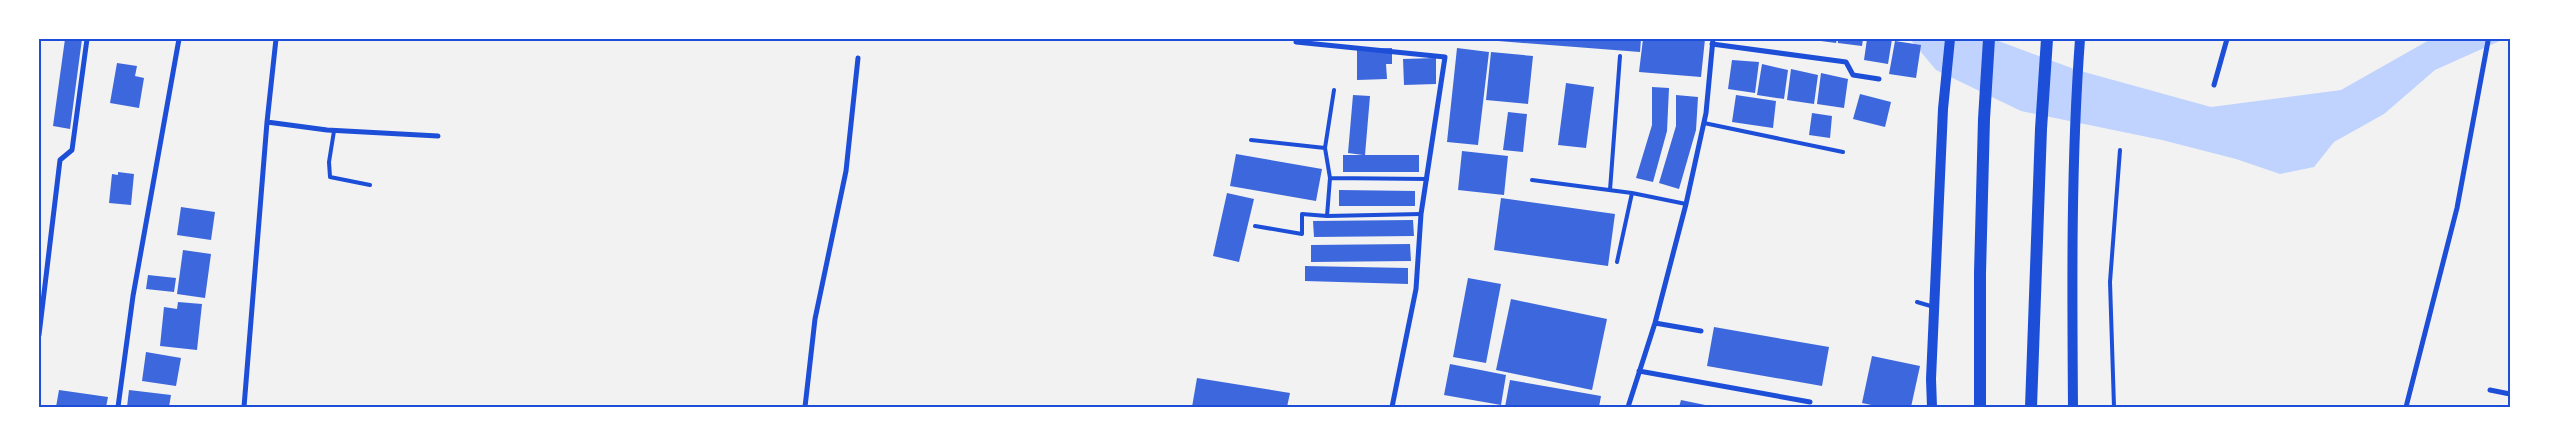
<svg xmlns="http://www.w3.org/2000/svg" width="2549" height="446" font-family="'Fira Sans',sans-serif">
  <rect width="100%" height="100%" fill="#f2f2f2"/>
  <path fill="#bfd3fe" d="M1910,39H1993L2077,70L2211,107L2341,90L2431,39H2504L2435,70L2384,114L2334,142L2314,167L2280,174L2236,159L2162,140L2021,111L1936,70Z"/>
  <path fill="#3d67dc" d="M65,39H82L70,129L53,126Z
    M1498,39H1641L1640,52L1498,41Z
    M1643,39H1705L1701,77L1639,72Z
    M1821,39H1837L1836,43L1821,41Z
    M1838,39H1863L1862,46L1838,43Z
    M1867,39H1892L1888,64L1864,60Z
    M1895,41L1921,45L1916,78L1889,74Z
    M1392,48V64H1386L1387,79L1357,80V49Z
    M1457,48L1489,52L1478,145L1447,142Z
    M1491,52L1533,56L1528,104L1486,100Z
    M1436,58V84L1404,85L1403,59Z
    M1732,60L1759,62L1755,93L1728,89Z
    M117,63L137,66L135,76L144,78L139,108L110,103Z
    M1762,64L1788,70L1784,99L1757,95Z
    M1791,69L1818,75L1814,104L1787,100Z
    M1821,73L1848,79L1844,108L1817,104Z
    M1566,83L1594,87L1586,148L1558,145Z
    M1652,87L1669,88L1667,131L1653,182L1636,178L1652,125Z
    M1860,94L1891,102L1885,127L1853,119Z
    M1353,95L1370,96L1365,155H1419V172H1343V155H1363L1348,153Z
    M1676,95L1698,97L1696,130L1679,189L1659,183L1676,126Z
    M1736,95L1776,101L1773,128L1732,122Z
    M1508,112L1527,114L1523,152L1503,150Z
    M1812,113L1832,116L1830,138L1809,135Z
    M39,120H41L40,133H39Z
    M1462,151L1508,156L1504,195L1458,190Z
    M1236,154L1322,169L1316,201L1230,186Z
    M118,172L134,174L131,205L109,203L112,174L118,175Z
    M1339,190L1415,191V206H1339Z
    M1227,193L1254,199L1239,262L1213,256Z
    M1501,198L1615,214L1608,266L1494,250Z
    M181,207L215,212L211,240L177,235Z
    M1413,220L1414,236L1314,237L1313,221Z
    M1410,244L1411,261L1311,262V245Z
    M183,250L211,254L205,298L177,294Z
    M1305,266L1408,268V284L1305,281Z
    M148,275L176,278L174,292L146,289Z
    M1468,278L1501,284L1486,363L1453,357Z
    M1511,299L1607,319L1592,390L1496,370Z
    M178,302L202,304L197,350L160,346L164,307L177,309Z
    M1714,327L1829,347L1822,386L1707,366Z
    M146,352L181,358L176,386L142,381Z
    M1872,356L1920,366L1911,407H1881L1862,403Z
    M1450,364L1506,375L1501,405L1444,395Z
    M1197,378L1290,393L1287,407H1192Z
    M1510,380L1601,396L1599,407H1505Z
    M59,390L108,397L106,407H56Z
    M129,390L171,395L169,407H127Z
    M1681,400L1710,406V407H1679Z"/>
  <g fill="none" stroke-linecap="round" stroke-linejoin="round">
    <path stroke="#1d4ed8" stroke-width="4" d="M1704,123L1843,152
      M334,131L329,162L330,177L370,185
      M1251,140L1325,148
      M1330,178L1427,179
      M1532,180L1632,193L1686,204
      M1610,190L1620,56
      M1327,216L1330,178L1325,148L1334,90
      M1255,226L1302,234V214L1327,216L1421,214
      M1617,262L1632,193
      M1917,302L1934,307
      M2114,407L2110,282L2120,150"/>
    <path stroke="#1d4ed8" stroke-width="5" d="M1296,42L1445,57L1421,214L1416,289L1392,407
      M1712,44L1846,62L1853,75L1879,79
      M2214,85L2227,39
      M267,122L327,130L438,136
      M1655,323L1701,331
      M39,335L60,160L72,150L87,39
      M1639,371L1810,402
      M2490,390L2510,394
      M118,407L133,296L179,39
      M244,407L267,122L276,39
      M805,407L815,319L846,171L858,58
      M1628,407L1655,323L1686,204L1706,113L1713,39
      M2406,407L2457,208L2488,41"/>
    <path stroke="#1d4ed8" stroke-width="10" d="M1932,407L1931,379L1943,109L1950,39
      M2073,407C2072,284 2071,162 2080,39"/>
    <path stroke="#1d4ed8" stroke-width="12" d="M1980,407V273L1984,119L1989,39
      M2031,407L2041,129L2047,39"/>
  </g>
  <rect width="2549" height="446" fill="none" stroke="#ffffff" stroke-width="80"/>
  <rect x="40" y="40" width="2469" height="366" fill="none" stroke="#1d4ed8" stroke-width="2"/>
</svg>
